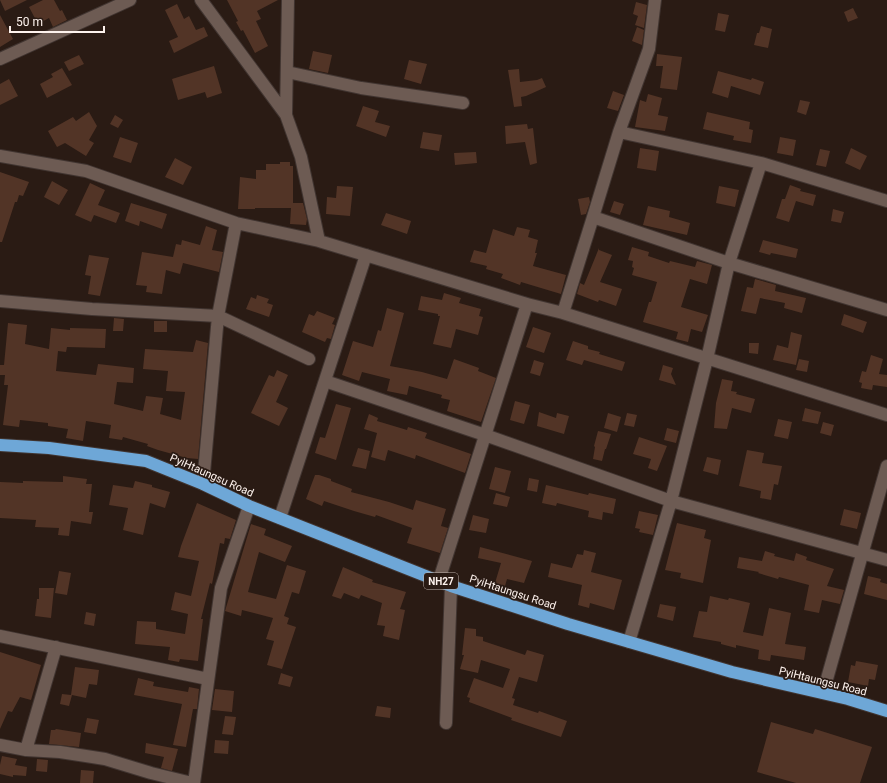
<svg xmlns="http://www.w3.org/2000/svg" width="887" height="783" font-family="Roboto,sans-serif">
  <rect width="100%" height="100%" fill="#2a1b14"/>
  <path fill="#523426" d="M0,0H27L5,11Z
    M43,0H54L60,11L62,10L67,20L53,27L49,18L38,24L29,7Z
    M227,0H278L257,11L261,19L256,21L268,46L255,53L243,30L241,31L236,22L238,21Z
    M636,2L647,5L644,28L635,25L638,16L633,14Z
    M177,4L184,19L189,16L196,30L204,27L208,36L174,53L169,41L178,37L165,10Z
    M853,8L858,18L848,22L844,12Z
    M718,13L729,15L725,32L715,30Z
    M0,15L13,39L0,47Z
    M761,26L772,29L768,48L754,45L757,33H759Z
    M637,27L644,30L642,45L632,41Z
    M313,51L332,55L328,73L309,69Z
    M657,54L682,57L677,90L660,88L663,66H656Z
    M79,55L84,64L69,71L64,62Z
    M409,60L427,64L421,84L404,79Z
    M214,66L222,93L207,98L205,92L178,100L172,79Z
    M62,68L72,85L47,98L40,84L53,77L51,74Z
    M519,69L520,82L537,80L542,78L546,87L526,96L521,97L522,106L514,107L508,70Z
    M718,71L751,80L752,78L764,82L760,95L731,86L728,98L712,93Z
    M9,79L18,96L0,105V84Z
    M613,91L624,95L618,111L607,108Z
    M648,94L662,98L658,115L668,117L665,131L635,127L640,100L646,102Z
    M800,100L810,102L806,115L797,112Z
    M363,106L379,111L375,122L390,126L386,137L356,126Z
    M89,112L97,126L89,140L94,143L86,156L65,143L57,147L48,131L73,117L76,121Z
    M707,112L750,122L749,129L753,130L751,143L733,140L734,136L703,129Z
    M115,115L123,120L118,128L110,124Z
    M527,124L528,129L533,128L537,163L530,165L525,142L506,144L505,126Z
    M423,132L442,135L439,151L420,148Z
    M120,137L138,143L131,163L113,157Z
    M780,137L796,140L793,156L777,153Z
    M640,148L659,151L656,171L637,168Z
    M851,148L867,156L860,170L845,163Z
    M820,149L830,151L826,167L816,165Z
    M476,152L477,163L455,165L454,153Z
    M175,158L192,167L183,185L165,177Z
    M280,162H290V166H293V203H303L307,219L306,225L290,224L291,208H255V209H238L240,177L256,179V170H266V164H280Z
    M0,172L29,182L23,196L19,195L17,202H15L2,242H0Z
    M52,181L68,190L59,205L44,197Z
    M90,183L105,190L98,205L120,213L116,223L94,215L91,222L75,215Z
    M790,185L801,189L800,191L816,195L813,206L796,201L789,222L776,218L782,199H785Z
    M337,186L353,187L350,216L326,214L327,197L336,198Z
    M719,186L739,190L735,207L716,203Z
    M589,197L590,202L586,214L581,215L578,199Z
    M614,201L624,204L620,215L610,212Z
    M131,203L167,214L162,229L140,221L139,226L125,221Z
    M648,206L670,211L669,217L690,223L687,235L643,225Z
    M833,209L844,212L841,223L831,221Z
    M386,213L411,221L407,234L381,225Z
    M206,226L217,230L212,250L223,252L219,272L183,263L180,274L166,270L162,294L146,292L147,286L136,285L142,252L173,257L176,244L181,245L182,240L200,245Z
    M517,227L530,230L528,237L538,240L535,253H537L533,266L566,275L561,294L521,282L520,285L501,278L503,274L486,269L487,266L470,262L474,250L486,253L493,229L514,236Z
    M763,240L798,249L796,258L771,253L770,255L759,252Z
    M632,247L649,252L648,256L669,263L670,261L695,267L697,261L712,265L707,284L690,279L681,307L708,315L702,332L691,329L688,342L676,339L678,332L643,322L649,302H651L657,282L632,275L634,268L632,267L633,261L628,260Z
    M599,248V250L612,255L600,282L622,289L616,306L599,300L598,302L577,294L580,283L584,285Z
    M89,255L109,258L100,296L88,294L91,276L85,275Z
    M755,279L776,285L775,291L806,298L802,313L784,308L785,303L760,298L756,314L741,311L747,287L753,288Z
    M444,293L461,298L459,303L481,309L479,316L483,317L478,335L456,329L451,348L433,344L440,316H438V314L418,310L421,296L442,300Z
    M257,295L269,299L267,303L273,305L269,317L246,309L251,297L256,299Z
    M387,308L404,313L390,366L422,372L447,379L454,359L479,368L478,371L496,378L481,422L447,411L450,400L441,398L442,395L409,386L407,395L387,391L390,379L362,372L359,381L342,375L353,341L373,347L378,330L381,331Z
    M317,311L335,318L332,324L335,325L331,339L327,338L325,342L302,332L309,314L314,316Z
    M844,314L867,322L863,333L841,325Z
    M114,318L124,319L123,331H113Z
    M154,321H167V332H154Z
    M8,323L27,325L25,344L49,349L51,328L70,330V328L106,329L105,348L67,347L66,352L58,351L56,371L96,375L98,364L134,368L133,383L117,382L114,404L143,411L146,396L163,398L160,414L181,420L185,392L166,391L168,371L143,369L145,349L193,352L196,340L208,343L198,459L187,458L158,450L147,446L148,444L123,437L122,440L109,438L111,425L86,421L83,441L66,438L68,429L48,426V423L20,420L19,427L3,425L8,385H4L5,375H0V365H4Z
    M533,327L551,333L544,353L526,347Z
    M791,332L802,335L796,365L773,360L777,345L788,348Z
    M573,341L588,346V349L600,352L599,354L625,362L622,371L584,360L582,365L566,360Z
    M749,343H759L758,354L749,353Z
    M871,355L883,359L879,374L887,375V387L873,385L872,390L861,388L862,383L859,382L862,371L866,372Z
    M799,359L809,361L807,372L796,370Z
    M534,360L544,363L540,376L530,373Z
    M663,365L673,368L671,374L676,385L659,380Z
    M277,370L288,375L276,402L288,408L279,426L251,413L269,375L274,377Z
    M722,379L733,381L731,391L737,392L736,394L755,399L751,413L732,408L727,429L714,428L716,403Z
    M515,401L530,405L524,424L510,420Z
    M336,404L351,408L336,460L315,453L320,437L325,438Z
    M805,408L821,412L818,424L802,421Z
    M539,412L556,418L557,413L569,416L564,434L537,426Z
    M608,413L621,417L617,432L604,428Z
    M627,413L637,415L634,427L624,425Z
    M369,414L378,418L377,421L407,430L408,427L427,433L425,438L471,454L465,473L416,455L415,459L388,450L385,461L371,457L377,433L364,429Z
    M778,419L792,422L788,439L774,436Z
    M823,422L834,425L831,436L820,433Z
    M667,428L679,431L676,443L664,440Z
    M598,431L611,434L606,449H605L602,461L593,459L595,447L594,446Z
    M639,437L667,446L657,471L648,468L651,459L633,454Z
    M358,448L370,451L366,469L352,466Z
    M747,450L764,453L762,463L782,466L778,485L774,484L771,500L760,498L761,491L739,486Z
    M707,457L721,460L718,475L703,471Z
    M495,467L511,471L505,493L489,489Z
    M315,475H319L331,479V481L352,489L351,492L389,502L413,510L416,500L446,509L441,526L448,528L440,553L407,543L412,528L376,515L375,517L354,511L324,501L322,506L306,499Z
    M63,476L87,479L86,484H92L89,512H93L91,524L71,521L69,536L58,535L59,528L35,527L36,520L0,518V482L23,483V481L63,482Z
    M529,478L539,480L537,492L527,490Z
    M135,481L152,485V487L170,492L165,508L150,503L143,535L123,530L128,508L109,505L113,485L133,488Z
    M546,485L588,495L589,493L616,499L613,514L603,512L602,520L588,517L589,511L557,503L556,506L542,503Z
    M496,493L510,497L507,507L493,504Z
    M197,503L236,520L230,539L225,538L224,544L220,543L212,584L210,583L201,619H203L198,661L180,659L179,662L168,660L170,647L135,644L137,621L156,622V629L185,634L188,614L171,610L175,592L191,596L199,561L178,557L181,546Z
    M844,509L861,513L857,529L840,525Z
    M639,511L658,515L653,535L639,532L640,529L635,528Z
    M473,515L489,519L486,533L469,530Z
    M677,523L706,530L704,538L711,540L703,583L680,578L681,573L665,570Z
    M251,524L266,529L264,535L292,546L285,562L259,552L248,592L276,599L287,565L306,571L299,594L292,592L284,616L289,618L287,624L296,627L282,669L267,665L274,641L266,639L273,618L242,610L241,616L225,611Z
    M480,547L532,561L524,583L507,579L505,586L495,583L501,563L478,558Z
    M584,550L596,553L591,572L622,580L614,610L590,603L589,608L578,605L582,585L548,577L551,563L572,568L577,554L583,555Z
    M765,551L775,554L774,556L794,561L796,553L807,557L806,560L834,569L827,586L844,590L840,604L822,600L819,613L804,610L809,585L779,577L778,579L758,573L759,572L737,568L739,557L762,561Z
    M343,567L373,580L372,582L406,592L400,609L405,610L399,640L383,636L385,626L377,625L382,603L361,595L359,599L344,593L341,599L332,596Z
    M59,571L71,573L67,595L55,593Z
    M868,576L881,579L880,582L887,584V600L864,594Z
    M39,588H54L51,618L35,616L37,599H39Z
    M710,596L728,600L729,598L750,603L743,632L763,636L769,608L791,613L785,644L806,647L804,660L771,655L770,661L758,659L759,650L736,645V648L721,644V642L693,637L699,611L707,612Z
    M660,604L676,607L673,621L657,617Z
    M86,612L96,614L94,626L84,624Z
    M465,628L476,629V636L483,637V641L525,655L527,650L544,655L537,682L519,677L512,698L515,699L513,705L538,713L539,711L567,721L561,737L511,720L512,718L469,702L470,698L467,697L474,678L503,688L510,669L481,660L478,673L460,669L464,655H462Z
    M0,652L41,665L31,700L20,697L12,712L8,711L0,729Z
    M856,661L878,665L875,680L869,679L868,686L848,682L851,665L855,666Z
    M75,667L99,670L97,685L89,684L86,698L72,695L69,706L60,704L62,694L71,695Z
    M281,673L293,677L290,687L278,684Z
    M138,678L154,682L153,686L188,692L189,687L199,689L197,709H193L186,747L173,745L182,704L134,695Z
    M215,689L234,691L232,712L212,710Z
    M377,706L391,708L390,718L375,716Z
    M225,716L236,717L233,735L222,734Z
    M87,718L99,720L96,734L84,732Z
    M771,722L813,734L815,729L872,747L860,783H796L757,772Z
    M56,729L81,733L79,747L49,744L51,730H55Z
    M215,740L229,741L228,754L214,753Z
    M146,743L178,749L172,771L161,768L164,757L145,753Z
    M2,756L17,759L15,765L27,767L26,776L13,775V777L0,774V765Z
    M37,759L48,760L47,772L36,771Z
    M81,770L94,771L93,783H80Z"/>
  <g fill="none" stroke-linecap="round" stroke-linejoin="round">
    <g stroke="#413531" stroke-width="14">
      <path id="street" d="M201,0L286,115L301,157L319,241
        M0,59L130,0
        M287,72L361,88L463,103
        M286,115L288,0
        M619,132L761,163L887,201
        M0,156L86,171L236,223L319,241L527,304L563,313L887,415
        M593,217L619,132L649,49L655,0
        M0,301L92,309L218,316L309,359
        M563,313L593,217L729,263L887,310
        M325,381L485,435L671,501L887,560
        M203,484L218,316L236,223
        M280,518L366,255
        M439,580L527,304
        M0,636L208,679
        M629,642L671,501L707,359L729,263L761,163
        M823,693L887,466
        M446,723L451,586
        M0,745L26,750L60,752L105,759L151,773L192,783
        M26,750L56,647
        M194,783L221,588L249,506"/>
    </g>
    <g stroke="#413531" stroke-width="14">
      <path id="highway" d="M0,445L49,448L146,461L203,484L249,506L451,586L568,624L732,672L848,699L887,711"/>
    </g>
    <use href="#street" stroke="#6d5b53" stroke-width="12"/>
    <use href="#highway" stroke="#6ea7d7" stroke-width="12"/>
  </g>
  <g text-anchor="middle" stroke-width="3.5" stroke-linejoin="round" paint-order="stroke">
    <rect fill="#2a1b14" stroke="#beb2ac" stroke-width="1" x="424" y="573" width="34" height="16" rx="3"/>
    <g font-size="10" font-weight="bold" fill="#fdf2ed">
      <text x="441" y="585">NH27</text>
    </g>
    <g font-size="11" fill="#fdf2ed" stroke="#2a1b14">
      <text transform="translate(212 475) rotate(24)" y="4">PyiHtaungsu Road</text>
      <text transform="translate(513 592) rotate(18)" y="4">PyiHtaungsu Road</text>
      <text transform="translate(823 681) rotate(14)" y="4">PyiHtaungsu Road</text>
    </g>
  </g>
  <path d="M10 26v6h94v-6" fill="none" stroke="#fdf2ed" stroke-width="2"/>
  <text x="16" y="26" font-size="12" fill="#fdf2ed" stroke="#2a1b14" stroke-width="3" paint-order="stroke">50 m</text>
</svg>
